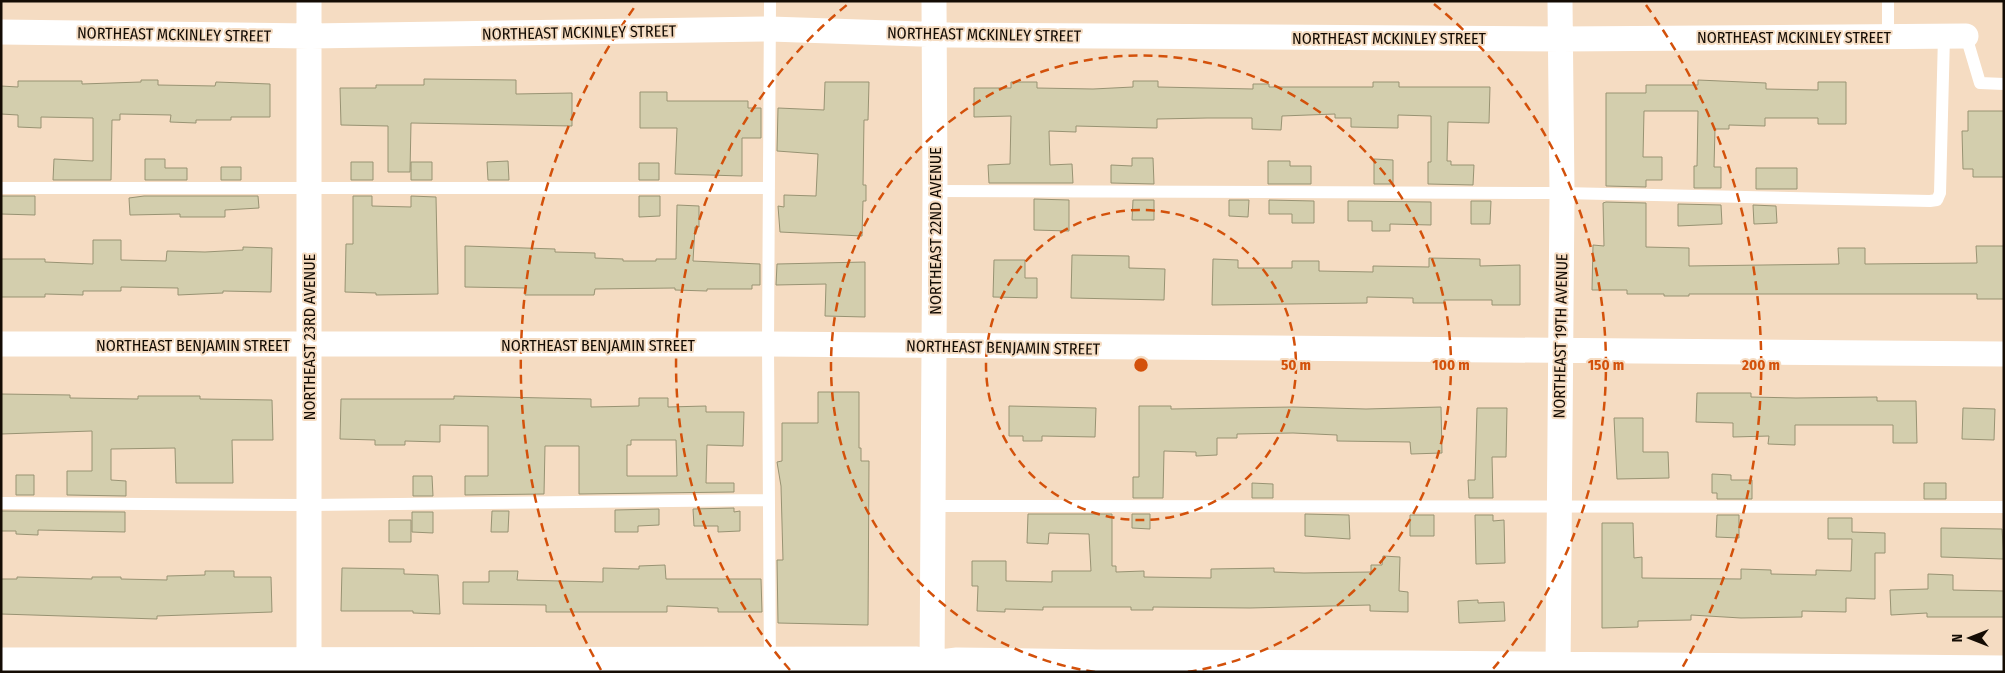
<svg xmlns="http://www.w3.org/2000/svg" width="2005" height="673" font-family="'Fira Sans Condensed',sans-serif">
  <rect width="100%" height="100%" fill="#f5dcc2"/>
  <path fill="#d3cead" stroke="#989373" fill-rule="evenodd" d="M424,79L516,80V94L572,93V126L411,123L410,172H388V126L341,125L340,88H376V85H424Z
    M141,80H158V85L215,86L216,82L270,84V117H231V120H196V123L170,122L171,115L120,114V120H112L111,180H53L54,159L93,161V118L41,117V128L18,127V115L1,114V86L18,87V81H82V84L141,82Z
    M1698,80L1766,83V89L1818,90V82H1846V124H1818V118H1765V126L1729,125V129H1715L1714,167H1721V188H1694V166H1697L1698,111H1644L1643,157H1662V180H1646V187L1606,186V93H1646V85H1698Z
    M1133,81H1158V87L1206,88L1253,89V84H1269V87H1373V82H1399V87H1490L1489,123L1448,122L1447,161H1451V165H1474L1473,185L1428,184V162H1431V116L1398,115V128L1351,127V118H1335V114L1282,116L1281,130L1252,129V118H1207L1157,119V128L1076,126V132L1049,131L1050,165L1072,164L1073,183H989L988,165L1010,164L1011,116L974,117V88H1011V82H1037V88L1093,89L1133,87Z
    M825,82H869L868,120H864L863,185H866V201H863L862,236L780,232L778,206L784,207V195L816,196L818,154L777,151L778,108L824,110Z
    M640,92H667V101H748V108H761V138H742V176L675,174L677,128H640Z
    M1968,111H2004V177H1973V169H1963L1962,131H1968Z
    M1132,158H1153L1154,184L1111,183V165L1132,166Z
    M145,159H165V168H187V180H145Z
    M1374,159L1393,160V184H1374Z
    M508,161L509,180H488L487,162Z
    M1268,161H1290V166H1311V184H1268Z
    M351,162H373V180H351Z
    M411,162H432V180H411Z
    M639,163H659V180H639Z
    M221,167H241V180H221Z
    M1756,168H1797V189H1756Z
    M1,196H35V215L1,214Z
    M144,196H258L259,208L225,210V217H180V214L130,215L129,198Z
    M353,196H372V206L411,207V196L436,197L438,294L376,295V293L345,292L346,244H353Z
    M639,196H660V216L639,217Z
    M1034,199L1069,200V231L1034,230Z
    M1133,200H1154V220H1132Z
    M1229,200H1249L1248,217L1229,216Z
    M1269,200L1314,201V223H1292V214H1269Z
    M1348,201L1431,202V225L1390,224V231H1372V221H1348Z
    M1471,201H1491L1490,224H1471Z
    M1606,202L1646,203V247L1689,248V266L1839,264L1838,248H1865V264L1977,263L1976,246H2004V299H1977V294H1689V296H1664V294H1627V290H1592L1593,245L1604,246L1603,203Z
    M1678,204L1721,205L1722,224L1678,226Z
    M677,205L699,206V227H695L693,261L760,264V285H752V289H707V291L675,290V288L595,289L594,295H525V288L465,287V246L555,249V252L595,253V258L623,259V261H656V259H676Z
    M1753,205L1776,206L1777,223L1754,224Z
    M93,240H121V260L166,261L167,251L205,252L243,250V247L272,248L271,292L223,291V293L178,295V288L121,287V291H83V295L45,294V297H1V259H45V262L93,264Z
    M1072,255L1129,256V268L1165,269L1164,300L1071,298Z
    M1429,258L1480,259V266L1520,265V305H1492V300H1444V303H1413V298L1367,297V303L1212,305L1213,259L1238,260V268H1292V261H1319V271L1373,272V266L1429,267Z
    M994,260H1025V278H1037V298L993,297Z
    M865,262V317L825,316L826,284L776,285L777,264Z
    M818,392H859V448H861V461H869L868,625L778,623L777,560H783L781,486L777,462L782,461V423H818Z
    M1697,393H1751V397L1796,398L1877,397V401H1916L1917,443H1893V425H1795V445L1768,444L1769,436L1733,437V423L1696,422Z
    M1,394L70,395V398L138,399V396H200V399L272,400L273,440H232L233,483H176L175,448L111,449V480L126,481V496L67,495V471H92V431L1,434Z
    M454,396L591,399V407L639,406V398H668V407L706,406V412H744L743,446L707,445L706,483H734V492L579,494V446H545L544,494L465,495V476H488V426L440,425V442L405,441V445H375V440L340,439L341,399H454ZM631,440H676L677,476H627V445H631Z
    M1009,406L1096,408L1095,437L1042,436V441H1023V436H1009Z
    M1139,406H1171V409L1293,407L1366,409L1441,407L1442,453L1411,454L1410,442L1337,441V435L1293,433L1237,434V438H1217V455L1196,456V452L1164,451L1163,498H1133V477H1139Z
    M1477,408H1507L1506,457H1492L1493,498H1469L1468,480H1475Z
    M1963,408L1995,409L1994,440L1962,439Z
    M1614,418H1643V452H1668L1669,478L1617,479Z
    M1712,474L1731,475V480H1752V499H1717V493H1712Z
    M16,475H34V495H16Z
    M413,476H432L433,496H413Z
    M1252,483L1273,484V498H1252Z
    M1924,483H1946V499H1924Z
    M734,508V512L740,511V531L718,532V526H694L693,509Z
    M659,509V525L638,526V532H615V510Z
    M1,511L125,512V532L38,530V535L16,534V531H1Z
    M492,511H509L508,532H491Z
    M412,512H433V533L412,532Z
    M1028,514H1112V566H1116V572L1144,571V577L1211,578V569L1274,568V572L1304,573L1371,572V565H1382L1383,556L1400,557L1399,591L1408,592V612L1370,611V605L1250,608L1153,607V610H1131V607H1043V610L1005,609V612L977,611L978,586H972V561H1006V581L1052,582V571H1091L1089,534L1049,533L1048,544L1027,543Z
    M1132,514H1150V529L1132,528Z
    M1305,514L1349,515L1350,539L1305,536Z
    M1410,515H1434V536H1410Z
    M1475,515H1493V521L1504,520L1505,563L1476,564Z
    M1717,515H1739V538L1716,537Z
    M1828,518H1852V532L1885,533V553H1875V599L1846,598V612L1802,611V617L1741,618L1691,615V620L1638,621V627L1602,628V523H1633L1634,558L1642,557V578L1741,579V569L1771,570V574L1816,575V570L1851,571L1852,539H1828Z
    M389,520H411V542H389Z
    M1941,528L2002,529L2004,559L1941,557Z
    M665,565L666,579H761L762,612H718V608L667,606V612H546V605L463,604V582H489V571H518L517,580L603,582V568L639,569V566Z
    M342,568L404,569V574L438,575L440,614L413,613V611H341Z
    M205,571H234V577H271L272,612L157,616V619L1,614V579H17V577L92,579V577H121V579L167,580V576L205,575Z
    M1928,574L1953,575V590L2004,591V617H1927V613L1891,615L1890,590L1928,589Z
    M1478,600V603L1504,602L1505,621L1459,623L1458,601Z"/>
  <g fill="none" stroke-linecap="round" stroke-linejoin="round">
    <path stroke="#fff" stroke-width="12" d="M1888,1V36
      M1966,36L1980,83L2004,84
      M1,188H769
      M935,191L1562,193L1930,201L1937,200L1940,193L1944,36
      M1,503L309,505L769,500
      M934,506L2004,507
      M770,672L768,344L770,1"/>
    <path stroke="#fff" stroke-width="25" d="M309,1V672
      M1,32L310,36L770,29L950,35L1561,39L1966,36
      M1,344H768L2004,354
      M1,660L917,659L932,663L957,660L1098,662L1409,663L2004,668
      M932,672L935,191L934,1
      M1558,672L1562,193L1560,1"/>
  </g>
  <g fill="none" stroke="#d3510b" stroke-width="2.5" stroke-dasharray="9 6">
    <circle cx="1141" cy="365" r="155"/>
    <path d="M1095 672A310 310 0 1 1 1187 672"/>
    <path d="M790 670A465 465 0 0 1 848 4M1434 4A465 465 0 0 1 1492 670"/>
    <path d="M601 670A620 620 0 0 1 636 5M1646 5A620 620 0 0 1 1681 670"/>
  </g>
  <g text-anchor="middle" stroke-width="4" stroke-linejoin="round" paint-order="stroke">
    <g font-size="16" fill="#140c04" stroke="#f5dcc2">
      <text transform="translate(579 32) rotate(-1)" y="6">NORTHEAST MCKINLEY STREET</text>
      <text transform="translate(174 34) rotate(1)" y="6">NORTHEAST MCKINLEY STREET</text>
      <text transform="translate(984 34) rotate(1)" y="6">NORTHEAST MCKINLEY STREET</text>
      <text x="1794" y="43">NORTHEAST MCKINLEY STREET</text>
      <text x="1389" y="44">NORTHEAST MCKINLEY STREET</text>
      <text transform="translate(935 231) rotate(-90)" y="6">NORTHEAST 22ND AVENUE</text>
      <text transform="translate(1560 336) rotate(-89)" y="6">NORTHEAST 19TH AVENUE</text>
      <text transform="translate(309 337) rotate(-90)" y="6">NORTHEAST 23RD AVENUE</text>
      <text x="193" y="351">NORTHEAST BENJAMIN STREET</text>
      <text x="598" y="351">NORTHEAST BENJAMIN STREET</text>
      <text transform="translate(1003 347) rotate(1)" y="6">NORTHEAST BENJAMIN STREET</text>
    </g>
  </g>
  <circle cx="1141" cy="365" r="8" fill="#d3510b" stroke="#f5dcc2" stroke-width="2.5"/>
  <g font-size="15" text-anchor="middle" font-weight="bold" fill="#d3510b" stroke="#f5dcc2" stroke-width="4" stroke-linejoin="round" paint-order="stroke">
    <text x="1296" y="370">50 m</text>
    <text x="1451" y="370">100 m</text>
    <text x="1606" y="370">150 m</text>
    <text x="1761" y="370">200 m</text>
  </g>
  <rect width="2005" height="673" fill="none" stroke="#140c04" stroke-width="5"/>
  <g transform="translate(1970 638) rotate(270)" stroke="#f5dcc2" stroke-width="4" paint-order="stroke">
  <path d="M0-4L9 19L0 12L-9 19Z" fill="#140c04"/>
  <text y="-8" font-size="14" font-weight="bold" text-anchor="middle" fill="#140c04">N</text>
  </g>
</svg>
